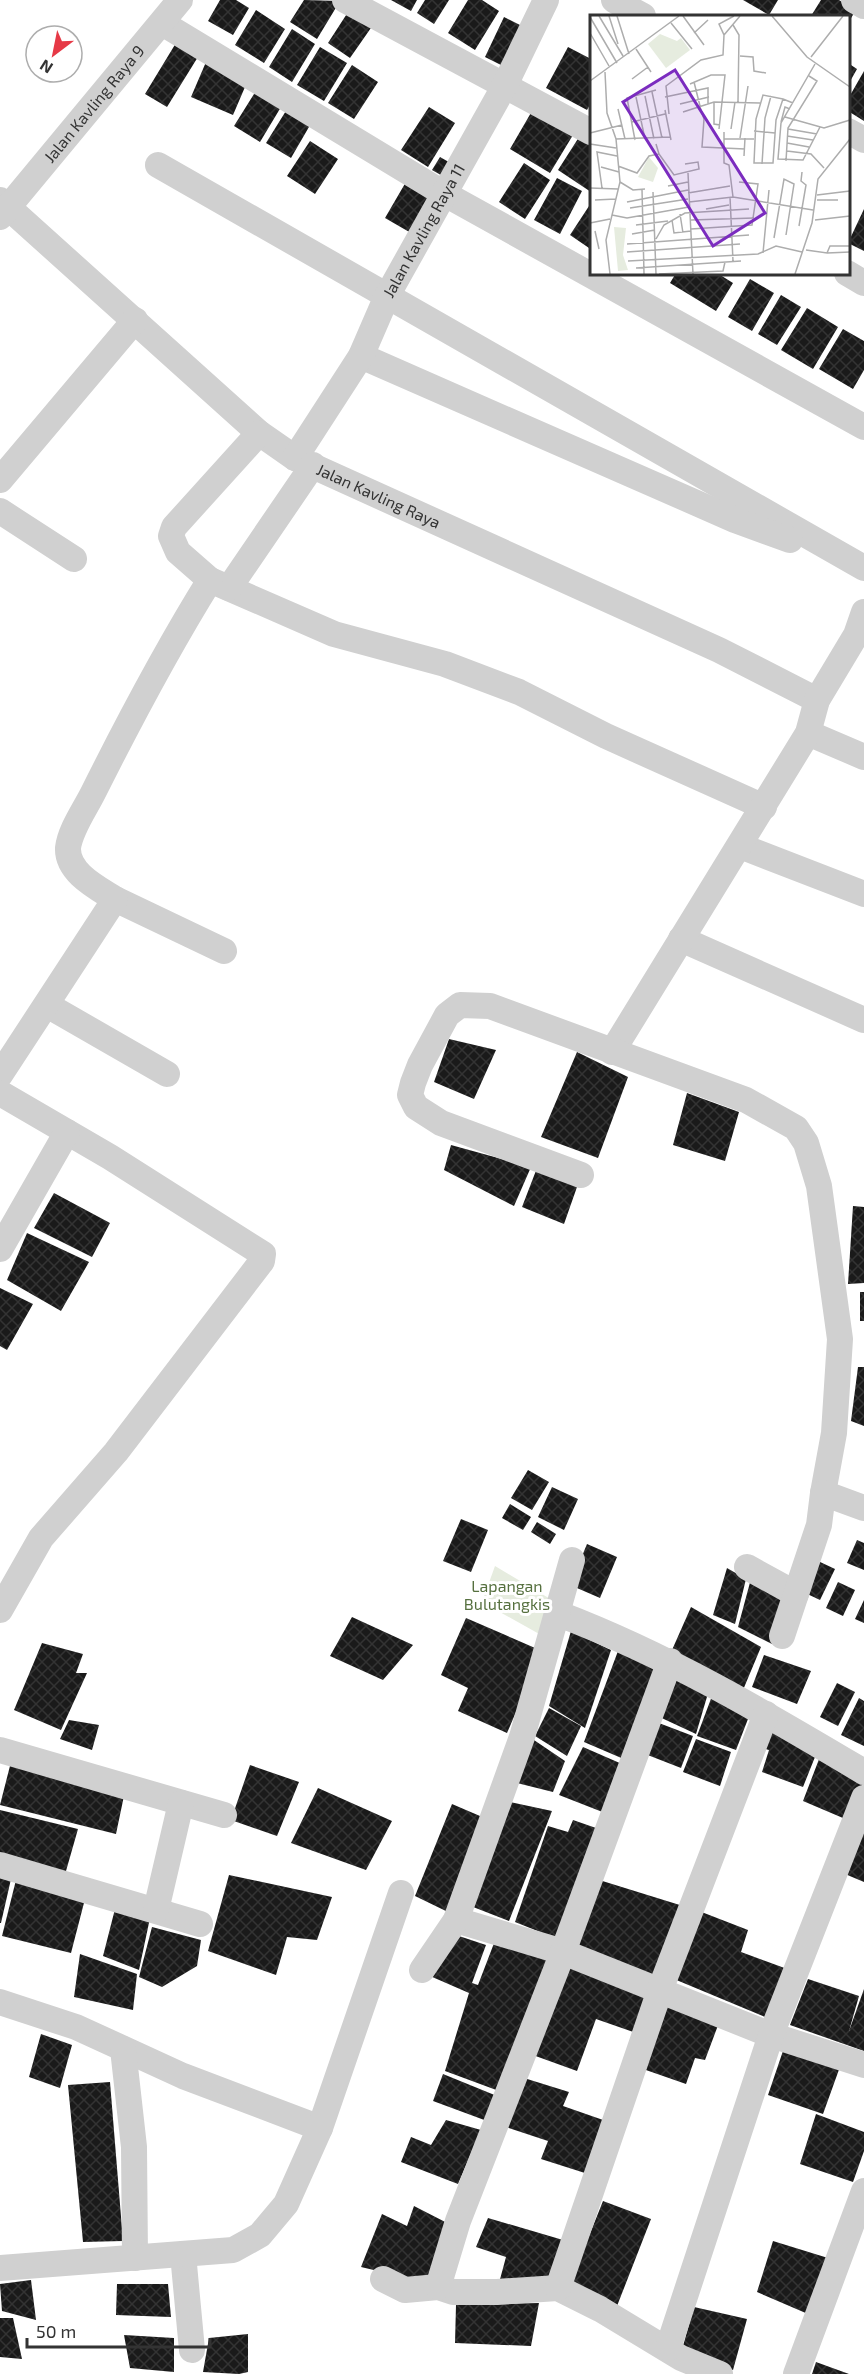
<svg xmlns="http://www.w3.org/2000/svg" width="864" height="2374" font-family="'Exo 2',sans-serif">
  <defs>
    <pattern id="building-cross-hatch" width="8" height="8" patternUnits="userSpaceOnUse" patternTransform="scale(1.5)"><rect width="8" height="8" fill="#1a1a1a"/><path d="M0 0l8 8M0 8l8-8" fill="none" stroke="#333"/></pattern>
  </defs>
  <rect width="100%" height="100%" fill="#fff"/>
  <path fill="#e6ecdf" d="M495,1566L557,1603L541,1635L482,1602Z"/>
  <path fill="url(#building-cross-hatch)" d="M220,0H236L249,8L233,35L208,21Z
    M304,0L340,1L317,39L290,22Z
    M391,0H417L411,11Z
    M425,0H449L434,24L417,13Z
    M468,0H482L499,11L475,50L448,33Z
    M743,0H778L769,15Z
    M821,0H839L856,10L848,23V16H811Z
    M350,9L373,25L350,58L328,43Z
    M256,10L285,29L264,63L235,45Z
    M504,17L524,27L505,67L485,57Z
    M292,29L315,44L292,82L269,67Z
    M179,38L201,52L167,107L145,94Z
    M320,47L347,63L324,101L297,85Z
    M568,47L591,59V103L587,110L546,88Z
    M206,62L248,80L233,115L191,97Z
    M848,63L857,69L848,85Z
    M352,65L378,82L354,119L328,103Z
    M864,71V121L848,111V99Z
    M259,86L284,102L260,142L234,126Z
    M289,106L313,120L291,158L266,143Z
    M429,107L455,123L428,167L401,150Z
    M532,111L573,135L550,173L510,149Z
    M581,134L591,141V192L558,170Z
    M310,141L338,159L315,194L287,176Z
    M440,157L454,165L446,178L432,170Z
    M524,163L550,180L525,219L499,202Z
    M410,175L436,190L411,233L385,218Z
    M557,178L582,191L560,234L534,220Z
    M591,203V245L589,248L570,235Z
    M864,209V251L848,243Z
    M676,273H717L733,283L716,311L670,283Z
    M750,279L774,293L752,331L728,317Z
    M781,295L801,307L777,345L758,334Z
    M807,308L838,327L813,369L781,350Z
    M843,329L864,341V370L853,389L819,369Z
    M449,1039L496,1050L474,1099L434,1082Z
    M577,1052L628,1077L598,1158L541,1137Z
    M687,1093L739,1112L725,1161L673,1145Z
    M451,1145L531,1167L514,1206L444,1170Z
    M537,1168L577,1187L564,1224L522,1207Z
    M54,1193L110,1223L92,1257L34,1228Z
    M853,1206L864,1207V1283L848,1284Z
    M27,1233L89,1262L61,1311L7,1280Z
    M0,1288L33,1304L7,1350L0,1346Z
    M860,1292H864V1321H860Z
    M858,1367H864V1426L851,1421Z
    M528,1470L549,1482L532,1510L511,1498Z
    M552,1487L578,1499L564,1530L538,1517Z
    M510,1504L531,1517L523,1530L502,1518Z
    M461,1519L488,1530L471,1572L443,1561Z
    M537,1522L556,1534L550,1544L531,1532Z
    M857,1540L864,1543V1570L847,1563Z
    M587,1544L617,1557L600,1598L570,1585Z
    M818,1561L835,1569L820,1600L803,1592Z
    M727,1568L746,1579L735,1624L713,1615Z
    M752,1575L790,1596L772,1644L738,1627Z
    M838,1582L855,1590L843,1616L826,1608Z
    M864,1600V1623L855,1619Z
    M691,1607L761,1647L743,1690L672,1650Z
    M352,1617L413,1645L383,1680L330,1656Z
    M466,1618L542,1651L507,1733L458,1711L468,1688L441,1675Z
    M571,1631L611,1650L585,1728L549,1706Z
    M42,1643L83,1654L76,1673H87L61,1730L14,1710Z
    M621,1643L660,1664L626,1760L584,1742Z
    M764,1655L811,1671L797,1704L752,1687Z
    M672,1668L709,1690L696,1734L653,1714Z
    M837,1683L855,1692L838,1726L820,1717Z
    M712,1696L748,1719L736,1750L697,1736Z
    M859,1698L864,1701V1746L841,1735Z
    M549,1708L581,1726L567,1756L535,1736Z
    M69,1720L99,1725L92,1750L60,1739Z
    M651,1720L693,1736L681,1768L640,1752Z
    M769,1724L817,1752L803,1787L762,1772L769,1750L759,1747Z
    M531,1738L565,1761L553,1792L517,1783Z
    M696,1739L731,1752L720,1786L683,1772Z
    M583,1747L622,1764L605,1813L559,1795Z
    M821,1754L864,1780L850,1821L803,1801Z
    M12,1758L125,1791L116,1834L0,1805Z
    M250,1765L299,1782L277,1836L231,1820Z
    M318,1788L392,1821L366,1870L291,1843Z
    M510,1802L552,1811L509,1921L468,1905Z
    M452,1804L487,1819L450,1913L415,1896Z
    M0,1810L78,1829L64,1878L0,1859Z
    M864,1819V1882L845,1874Z
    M573,1820L596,1828L560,1940L515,1922L548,1826L568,1832Z
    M0,1875L11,1879L1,1923H0Z
    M229,1875L332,1897L317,1940L287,1937L276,1975L208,1951Z
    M17,1876L85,1899L71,1953L2,1936Z
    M596,1879L683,1906L657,1977L574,1948Z
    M115,1909L150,1918L139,1970L103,1956Z
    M699,1911L748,1930L741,1952L790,1970L770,2019L674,1979Z
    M152,1927L201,1940L197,1966L162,1987L139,1977Z
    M459,1936L486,1945L472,1983L478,1985L496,1938L554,1954L499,2091L445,2071L469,1993L430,1976Z
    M80,1954L137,1974L133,2010L74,1997Z
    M566,1963L650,1996L639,2034L596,2019L577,2071L530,2054Z
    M808,1979L859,1996L849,2031L864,1989V2051L790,2025Z
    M666,1996L720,2020L705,2060L695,2058L686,2084L643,2069Z
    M41,2034L72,2045L60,2088L29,2077Z
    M784,2048L841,2064L823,2114L768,2095Z
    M443,2074L497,2096L487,2121L433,2101Z
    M524,2078L569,2092L563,2106L606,2121L588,2174L541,2159L548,2141L506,2127Z
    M110,2082L123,2241L83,2242L68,2085Z
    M816,2114L864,2132V2151L853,2182L800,2164Z
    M446,2120L481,2130L458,2184L401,2162L411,2137L431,2145Z
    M603,2201L651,2219L617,2306L569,2286Z
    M414,2206L453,2226L433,2284L361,2267L382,2214L407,2226Z
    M488,2218L563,2240L550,2282L499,2283L506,2257L476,2247Z
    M773,2241L828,2258L808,2314L757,2292Z
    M31,2280L36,2320L2,2311L0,2284Z
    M117,2284H168L171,2317L116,2315Z
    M539,2303L531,2346L455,2343L456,2305Z
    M694,2307L747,2319L733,2370L681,2353Z
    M0,2318H13L22,2359L0,2357Z
    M248,2334V2372L239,2374L203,2372L209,2338Z
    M124,2335L174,2338V2372L130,2368Z
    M816,2362L849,2374H812Z"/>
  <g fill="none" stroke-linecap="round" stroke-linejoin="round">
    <g stroke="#d0d0d0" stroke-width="26">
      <path d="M345,0L591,132"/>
      <path d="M614,0L643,16"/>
      <path d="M854,0L864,6"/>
      <path d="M162,23L443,193L864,427"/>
      <path d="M848,131L864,140"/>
      <path d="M158,165L864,568"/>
      <path id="s1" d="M0,200L259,433L295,458L719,650L817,700"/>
      <path id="s2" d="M0,217L180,0"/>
      <path d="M847,273L864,283"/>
      <path d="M361,356L735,520L790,540"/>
      <path id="s3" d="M295,458L361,356L387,296L505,85L546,0"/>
      <path d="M0,480L135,320"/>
      <path d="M0,511L74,559"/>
      <path d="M210,580L334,634L445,664L519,692L606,736L764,807"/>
      <path d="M229,588L313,465"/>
      <path d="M808,733L864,757"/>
      <path d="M740,846L864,894"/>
      <path d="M115,899L224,951"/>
      <path d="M681,939L864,1020"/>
      <path d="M47,1005L167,1074"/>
      <path d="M612,1052L808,733L817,700L856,635L864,612"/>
      <path d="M0,1075L115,899C98,888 67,873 68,848C70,830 85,809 93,793C129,721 167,649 210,580L178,552L171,536L174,527L259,433"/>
      <path d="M0,1093L110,1157L263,1254L262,1261L116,1452L41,1538L0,1610"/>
      <path d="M581,1175L441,1123L416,1107L410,1095L413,1083L420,1065L447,1015L460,1005L490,1006L746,1100L796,1128L806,1143L819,1186L840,1339L834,1433L823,1493"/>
      <path d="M0,1249L67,1132"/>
      <path d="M747,1567L796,1594"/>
      <path d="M559,1614C667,1655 765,1713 864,1772"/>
      <path d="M782,1636L819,1525L823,1493L864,1508"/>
      <path d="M0,1750L224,1815"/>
      <path d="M0,1865L200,1924"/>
      <path d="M156,1910L181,1803"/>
      <path d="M456,1920L563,1952L771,2035L864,2065"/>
      <path d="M422,1970L456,1920L522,1737L572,1560"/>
      <path d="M0,2002L76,2027L183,2076L320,2128"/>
      <path d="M123,2049L134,2147L135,2258"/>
      <path d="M183,2254L192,2350"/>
      <path d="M0,2268L233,2250L260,2235L286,2204L320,2128L401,1893"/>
      <path d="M383,2279L405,2290L438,2287L453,2292H497L558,2288L600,2309L681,2358L720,2374"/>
      <path d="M438,2287L458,2221L563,1952L670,1661"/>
      <path d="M558,2288L660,1990L766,1714"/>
      <path d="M668,2348L771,2035L864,1798"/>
      <path d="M796,2374L864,2191"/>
    </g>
  </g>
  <g text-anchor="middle" stroke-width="6" stroke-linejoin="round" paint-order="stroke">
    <g font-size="16" fill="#333" stroke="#fff">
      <text dy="6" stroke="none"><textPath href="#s2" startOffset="147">Jalan Kavling Raya 9</textPath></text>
      <text dy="6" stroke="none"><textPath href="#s3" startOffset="262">Jalan Kavling Raya 11</textPath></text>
      <text dy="6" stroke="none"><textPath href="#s1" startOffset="484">Jalan Kavling Raya</textPath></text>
    </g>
    <g font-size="16" fill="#56703f" stroke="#fff">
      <text x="507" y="1592">Lapangan<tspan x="507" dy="18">Bulutangkis</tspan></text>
    </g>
  </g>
  <g transform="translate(590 15)">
    <rect width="260" height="260" fill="#fff"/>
    <path d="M24,212L36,213L33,240L38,255L28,256Z" fill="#e6ecdf"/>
    <path d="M70,19L87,26L91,23L100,35L76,53L58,29ZM59,142L68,153L63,167L48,162Z" fill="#e6ecdf"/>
    <path fill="none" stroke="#adadad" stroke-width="1.5" d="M9,1L33,41M19,1L28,29M27,1L39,39M93,1L114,30M182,1L217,42L260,72M0,2L27,48M81,8L102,34M143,10L149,20L148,87M0,18L19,51M104,18L118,5M134,20L150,1M46,34L61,57M150,41L163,42L164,56L176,58M221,42L253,1M225,49L191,108L188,144L213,145L230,112M15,57L17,98L26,124L30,167L16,225L20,259M42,64L58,52M0,66L89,1M104,67L110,91M100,69L121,60H135L129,114M62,77L72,123M55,81L64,124M46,82L55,124M75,82L118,73V89M193,84L186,105L183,148H164L166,104L173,80L193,84L203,88M124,87V109L130,110M90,89L119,82M110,92L114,104L112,132L155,134M28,94L35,124M75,95L81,125M93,97L124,87L170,88M79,99L76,71L111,45L133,40L134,20L129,9L144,1M195,102L234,113L260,105M42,107L75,99M191,107L195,92L200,94M141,114L145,87M198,114L227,119M164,116L185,118M134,117V148L139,150L143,182M0,118L32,110M197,121L223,125M150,123L158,71M26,124L80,122M134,124H164M45,125L37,83L66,75M197,128L219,132M0,129L26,133M197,136L221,139L234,153M69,139L84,160L109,154L108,147L95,149M154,141L155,123M196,146L198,113L227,66L219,61M172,149L175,103L181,81M28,151L47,158L59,141L69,139L66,129M11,152L29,157M98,158L103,259M30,167L43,175L55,174M78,171L98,167M0,173L28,174M12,173L7,137L27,141M52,174L54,259M63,177L66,259M98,178L140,171M227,180L260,176M140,182L143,246M5,185L26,184M227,185H248M37,187L98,175M99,187L143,182L223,195M40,193L98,184M116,194L139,190M90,199L93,218M22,200L37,203L99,192M82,205L84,218L101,216M101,205L164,203M225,205L260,201M0,208L20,204M46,210L78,206M209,211L216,170L211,166L212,157M101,214L162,210L168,169L149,167M5,216L9,234M42,219L65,215M184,223L194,164L204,169L196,220M66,224L74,210L95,198L159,194M37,229L159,220M216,235L237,238L240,231H260M37,237L150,229M173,238L179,175M237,238L260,237M38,246L168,239L186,231L212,237M46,253L151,246M69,259L133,256L135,247M205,259L222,208L228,164L260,124"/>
    <path fill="#7b2cbf" fill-opacity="0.15" stroke="#7b2cbf" stroke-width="3" d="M85,55L175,198L123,231L33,87Z"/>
    <rect width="260" height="260" fill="none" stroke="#333" stroke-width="3"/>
  </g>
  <g transform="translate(54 54) rotate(212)"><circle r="28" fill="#ffffff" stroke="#adadad" stroke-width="1.5"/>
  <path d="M0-4.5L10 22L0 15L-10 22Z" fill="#e63946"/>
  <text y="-9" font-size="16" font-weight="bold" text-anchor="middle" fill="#333333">N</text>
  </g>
  <path d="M27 2338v9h183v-9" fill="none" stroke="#333333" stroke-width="3"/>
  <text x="36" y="2338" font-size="18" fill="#333333" stroke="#ffffff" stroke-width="4.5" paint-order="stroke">50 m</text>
</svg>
